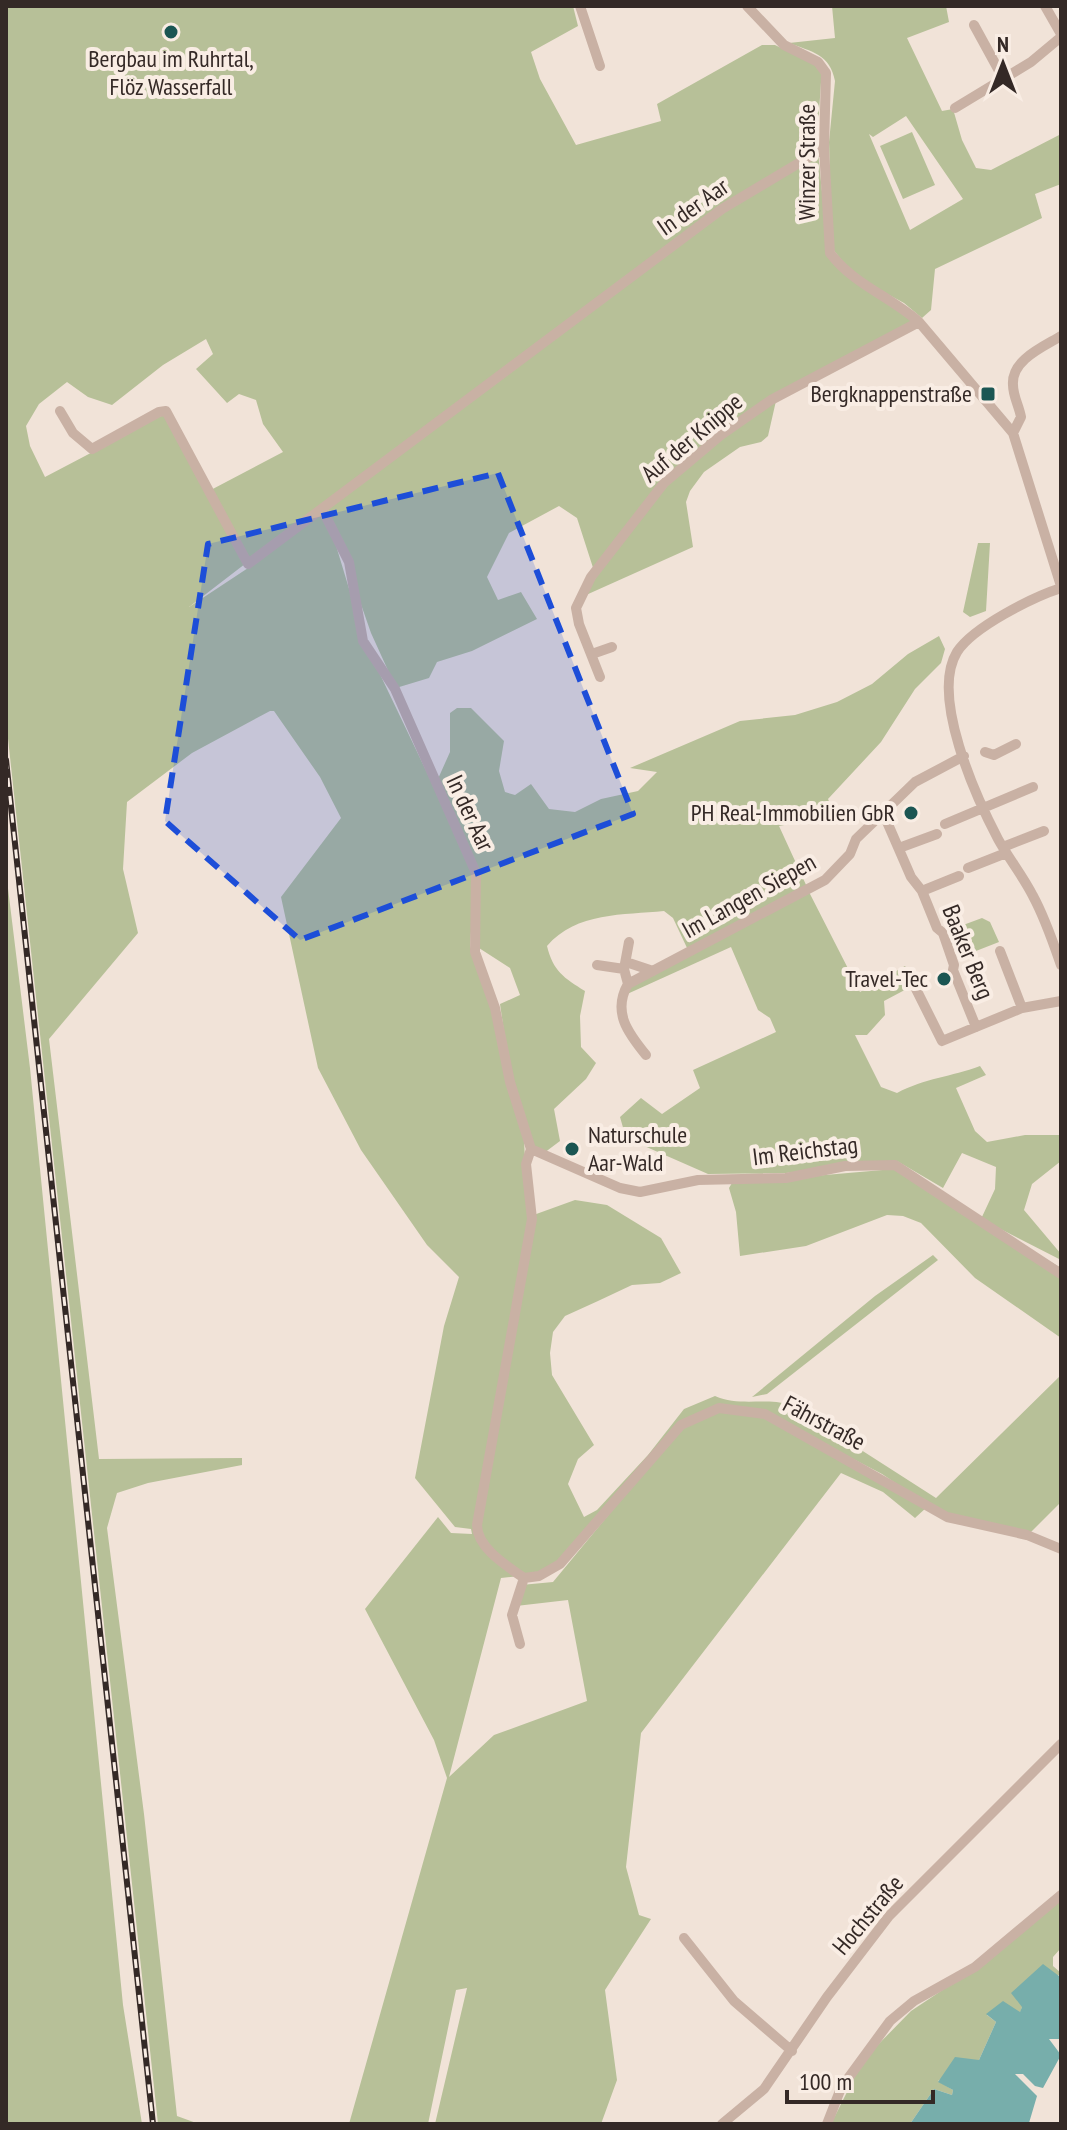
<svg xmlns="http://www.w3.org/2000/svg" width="1067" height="2130" font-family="'PT Sans Narrow',sans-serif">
  <rect width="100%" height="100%" fill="#f1e3d8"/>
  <path fill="#b7c098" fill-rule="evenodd" d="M6,6H573L578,26L531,52L540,79L576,145L661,121L657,104L762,45H775L822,68L817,141L828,253L845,275L900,307L914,321L778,392L768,436L761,442L740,447L704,472L690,491L686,502L693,547L586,595L596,577L577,518L559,506L509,533L487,577L498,600L521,592L537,619L472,651L437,662L429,678L396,688L371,633L328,510L322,505L189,607L257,562L325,509L366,645L475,873L470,946L493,1003L507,1087L524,1140L528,1217L575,1200L607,1205L661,1238L681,1273L660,1283L632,1285L598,1301L565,1316L553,1332L550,1353L552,1375L594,1445L578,1459L568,1484L584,1517L597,1510L648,1455L684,1409L715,1396C740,1407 765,1397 791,1405L936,1498L1061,1375V1502L1031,1532L937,1511L882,1474L765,1413L719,1407L679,1424L550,1573L501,1578L449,1777L494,1735L587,1701L568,1600L516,1606L521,1585L553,1582L682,1426L719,1410L766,1416L927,1507L915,1518L883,1492L841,1473L641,1733L626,1867L639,1915L651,1919L605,1990L617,2080L601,2124H435L467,1988L456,1990L428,2124H349L447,1778L434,1740L365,1609L438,1517L451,1533L472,1534L471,1529L455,1527L415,1478L444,1326L459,1277L427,1245L361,1150L318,1068L281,897L341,818L320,777L274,711H270L192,753L127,802L123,869L138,933L49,1039L99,1459L242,1458V1465L148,1483L117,1493L107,1528L144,1814L177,2116L199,2124H158L6,720ZM206,339L213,354L196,369L227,403L239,394L256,400L263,424L283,452L207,492L165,414L45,477L30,446L26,426L39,404L67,382L88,397L112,405L163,365Z
    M832,6H946L949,22L907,38L942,111L953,109L962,140L976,168L991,170L1061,134V184L1035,194L1042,218L935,269L931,310L922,318L904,303L854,276L832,248L829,142L835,81C830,54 812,52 789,43L835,38ZM906,116L963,199L910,230L869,134L873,137Z
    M912,132L935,185L903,199L880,146Z
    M978,543H990L986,611L970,617L963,612Z
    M939,636L945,649L941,663L915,689L881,742L828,799L835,815L779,826L807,887L688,950L673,918L664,911C624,915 576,912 547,946C553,971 564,978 585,991L580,1016L581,1047L596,1063L586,1079L554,1109L560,1141L544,1153L534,1147L511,1080L500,1004L520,995L510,968L479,948V872L437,781L450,752V713L457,708H471L504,741L499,771L505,792L515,795L531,784L549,809L575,812L601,799L638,791L657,772L630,768L740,721L795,715L837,702L872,684L908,654Z
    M6,872L30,1068L123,2005L142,2124H6Z
    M809,892L860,992L905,966L916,984L884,1001L885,1015L867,1035H855L881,1087L897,1093C925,1078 951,1077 980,1066L986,1075L956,1088L975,1131L987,1142L1025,1135H1061V1161L1032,1184L1024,1210L1061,1254V1260L981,1219L995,1189L996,1167L962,1153L943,1188L897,1161L786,1173L708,1174L626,1138L620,1117L641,1098L662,1114L700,1088L693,1070L776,1032L770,1018L758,1010L731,947L625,995L629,988Z
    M982,918L990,922L999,942L958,958L947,931Z
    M894,1169L1061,1268V1338L975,1278L921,1223L903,1216L887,1215L806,1246L740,1256L736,1212L729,1188L732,1183Z
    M933,1255L938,1260L767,1394L752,1397L875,1296Z
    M1061,1900V1948L1053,1957V1966L1061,1973L1022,2007L1020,2013L987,2015L996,2022L979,2060L965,2061L938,2081L953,2090L952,2095L934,2089L910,2124H831L863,2060L911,2011L962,1977Z"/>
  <path fill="#77aeab" d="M1043,1964L1059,1976L1061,1973V2039H1049L1061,2055L1043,2088L1035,2086L1023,2074H1015L1037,2096L1029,2123L910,2124L934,2089L952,2095L953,2090L938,2082L955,2057L979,2060L996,2022L986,2014L1003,2001L1020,2012L1022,2007L1011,1993Z"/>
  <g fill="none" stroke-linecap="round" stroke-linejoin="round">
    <path stroke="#c9b1a4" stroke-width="10" d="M580,6L600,66
      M747,6L784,45L818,62L826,73L824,148L830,253C853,284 891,297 919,322L1013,433L1061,586
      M1045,6L1061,34
      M974,25L1003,78
      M955,108L1031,62L1061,37
      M60,411L73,433L92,449L159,412L166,411L248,564L722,209L824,148
      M1013,433L1021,417C1019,406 1013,396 1013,385C1011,360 1043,347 1061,336
      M322,509L349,562L363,641L395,689L476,873L475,952L495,1008L510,1082L531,1149
      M1061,588C1033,597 973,627 957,652C930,696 976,797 998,839C1009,859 1023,876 1033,896C1045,918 1053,942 1061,965
      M592,654L612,647
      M600,677L579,624L576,608L591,577L664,483L721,435L771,400L919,322
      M985,752L994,755L1016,744
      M884,815L911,877L922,891L937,928L943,933L954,965L953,970L976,1027
      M945,824L1033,787
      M1003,847L1044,831
      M899,848L937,834
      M968,868L1006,853
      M922,891L959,876
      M1000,951L1022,1008
      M626,962L653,971
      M597,965L624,969
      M628,984L624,969L629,942
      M916,989L942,1041L1022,1008L1061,1001
      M646,1055C628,1033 612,1012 628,984L825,880L850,854L856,839L915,782L964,756
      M531,1149L526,1164L532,1219L477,1525C477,1548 507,1566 524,1578L539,1576L560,1564L681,1425L719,1408L765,1414L947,1517L1027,1535L1061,1549
      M531,1149L620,1188L640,1192L698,1180L786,1178L845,1166L895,1165L1061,1274
      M520,1644L512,1615L524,1578
      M684,1938L734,2001L792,2051
      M722,2124L764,2089L827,1997L889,1916L1061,1744
      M827,2124L841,2088L890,2021L914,2001L975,1967L1061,1895"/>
    <g stroke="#342926" stroke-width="6">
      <path id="rail" d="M6,760L153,2124"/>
    </g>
    <use href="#rail" stroke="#f9ede4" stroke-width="3" stroke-dasharray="9" stroke-linecap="butt"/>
  </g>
  <path fill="#1d4ed8" fill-opacity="0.2" stroke="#1d4ed8" stroke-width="6" stroke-dasharray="16 10" stroke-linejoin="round" d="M498,473L633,814L300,940L165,821L208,544Z"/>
  <g fill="#1b5653" stroke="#f9ede4" stroke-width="3">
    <circle cx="171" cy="32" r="8"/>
    <rect x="980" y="386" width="16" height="16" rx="4"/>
    <circle cx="911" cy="813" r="8"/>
    <circle cx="944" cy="979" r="8"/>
    <circle cx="572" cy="1149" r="8"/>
  </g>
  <g text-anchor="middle" stroke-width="8" stroke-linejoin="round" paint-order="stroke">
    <g font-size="24" fill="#342926" stroke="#f9ede4" text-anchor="end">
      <text x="171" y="67" text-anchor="middle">Bergbau im Ruhrtal,<tspan x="171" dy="28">Flöz Wasserfall</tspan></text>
      <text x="972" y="402">Bergknappenstraße</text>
      <text x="895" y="821">PH Real-Immobilien GbR</text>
      <text x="928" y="987">Travel-Tec</text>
      <text x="588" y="1143" text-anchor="start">Naturschule<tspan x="588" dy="28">Aar-Wald</tspan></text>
    </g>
    <g font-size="24" fill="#342926" stroke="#f9ede4">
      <text transform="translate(807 162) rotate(-90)" y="8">Winzer Straße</text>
      <text transform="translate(693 207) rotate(-35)" y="8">In der Aar</text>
      <text transform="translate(692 438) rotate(-40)" y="8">Auf der Knippe</text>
      <text transform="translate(470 813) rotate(65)" y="8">In der Aar</text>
      <text transform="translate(749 896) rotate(-29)" y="8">Im Langen Siepen</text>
      <text transform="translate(968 952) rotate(68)" y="8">Baaker Berg</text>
      <text transform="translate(805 1151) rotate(-7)" y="8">Im Reichstag</text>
      <text transform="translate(824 1423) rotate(28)" y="8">Fährstraße</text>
      <text transform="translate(868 1915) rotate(-50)" y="8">Hochstraße</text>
    </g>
  </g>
  <rect width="1067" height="2130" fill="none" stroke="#342926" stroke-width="16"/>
  <g transform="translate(1003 64)" stroke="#f9ede4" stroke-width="6" paint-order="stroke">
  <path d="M0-6L14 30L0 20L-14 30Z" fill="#342926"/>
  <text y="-12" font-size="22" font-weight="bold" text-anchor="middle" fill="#342926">N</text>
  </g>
  <path d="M787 2090v12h146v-12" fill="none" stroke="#342926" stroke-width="4"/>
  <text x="799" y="2090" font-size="24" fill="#342926" stroke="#f9ede4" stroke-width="6" paint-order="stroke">100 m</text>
</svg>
